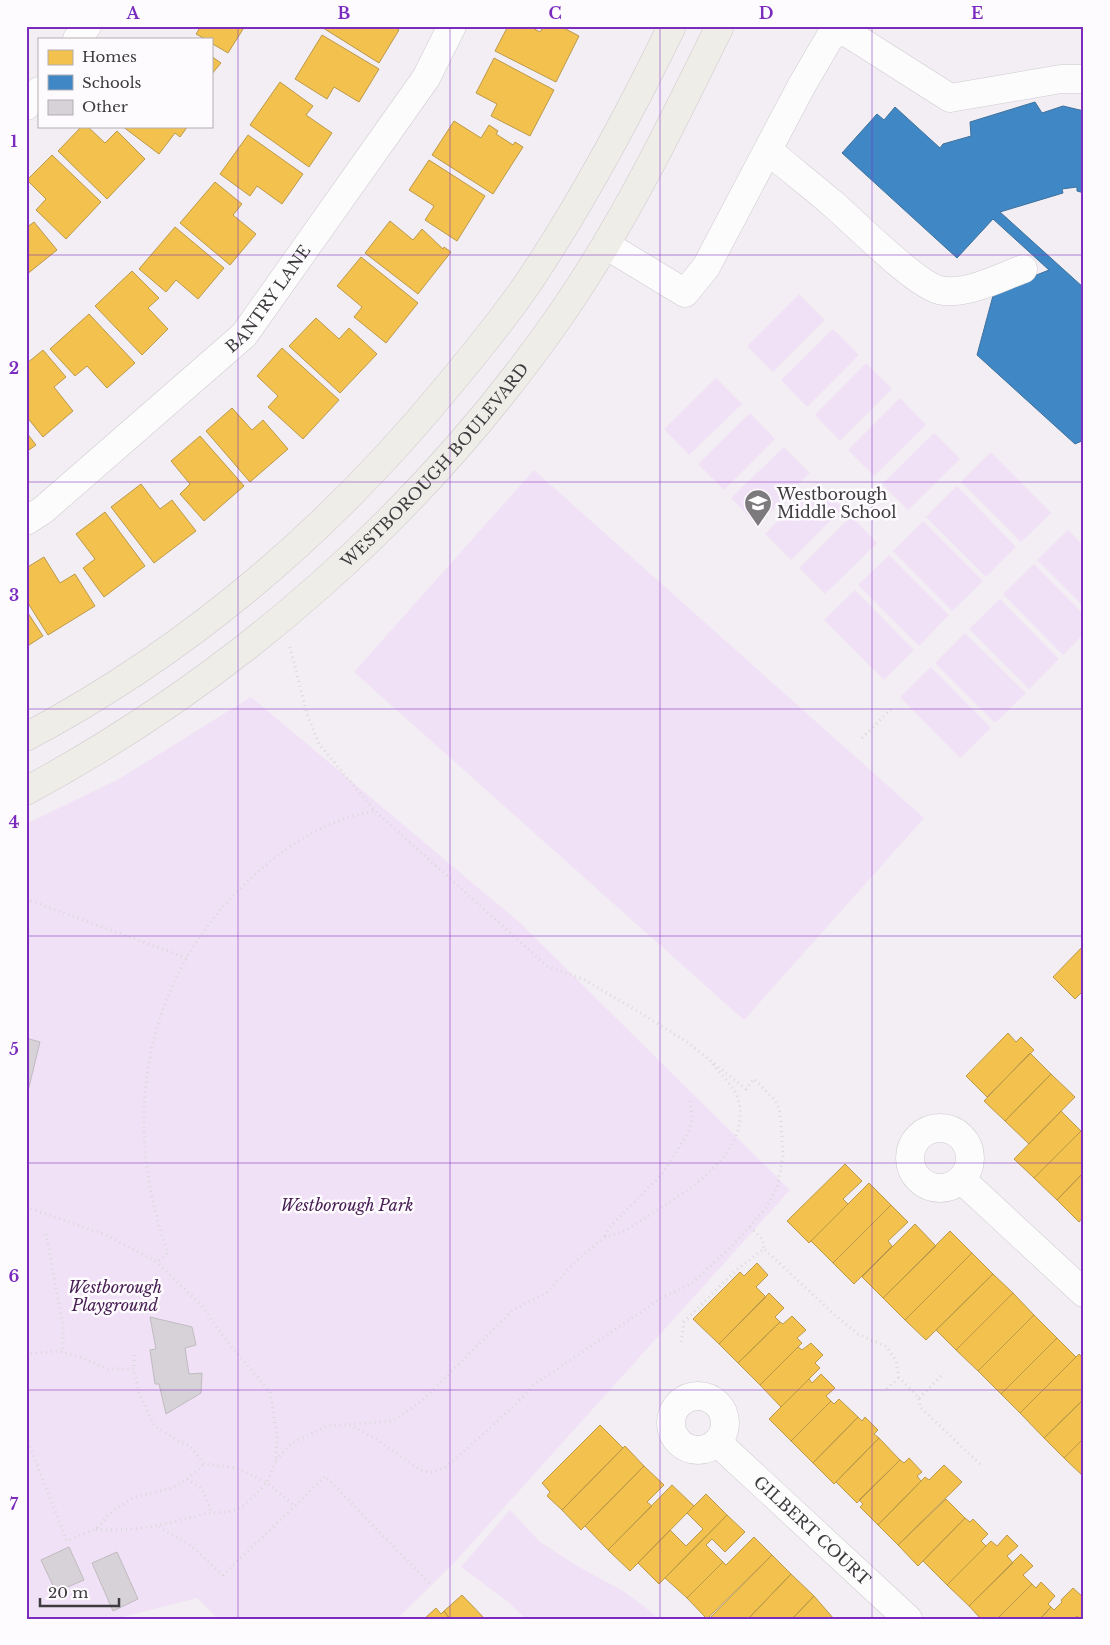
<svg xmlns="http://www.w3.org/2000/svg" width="1110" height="1645" font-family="'Libre Baskerville',serif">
  <rect width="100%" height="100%" fill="#f2eef3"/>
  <path fill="#f1e1f6" d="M799,294L825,320L773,372L747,346Z
    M833,329L859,355L807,407L781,380Z
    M866,363L892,389L840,441L815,415Z
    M716,378L742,404L689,455L664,429Z
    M900,398L926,425L874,476L848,450Z
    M750,413L775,439L724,490L698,464Z
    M934,433L960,459L908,510L882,484Z
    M784,447L810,473L757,525L731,498Z
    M991,452L1051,513L1021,542L961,482Z
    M534,470L924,818L744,1020L354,672Z
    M817,482L843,508L791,560L765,534Z
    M957,486L1016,547L986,577L926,517Z
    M851,516L877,543L825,594L799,568Z
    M923,521L983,581L952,611L893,551Z
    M1068,530L1084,546V607L1037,560Z
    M889,555L949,615L919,646L858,585Z
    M1034,564L1084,615V634L1063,655L1003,594Z
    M855,590L914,650L884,680L824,620Z
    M1000,599L1059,659L1029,689L969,629Z
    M965,633L1026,693L995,723L935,663Z
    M931,667L991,728L960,758L900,697Z
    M251,697L519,922L790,1190L454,1563L397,1619H218L197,1598L115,1619H26V824L119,779Z
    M510,1510L540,1542L579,1567L625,1592L660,1619H526L507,1601L461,1567Z"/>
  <path fill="#f2c14e" stroke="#bc994a" d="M201,26H245L228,53L211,43V39H205L196,34Z
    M320,26H393L399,30L379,63Z
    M508,26H529L540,32L544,26H560L579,36L556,82L495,51Z
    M322,35L379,69L359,102L334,87L327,99L295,79Z
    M211,56L221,63L211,75Z
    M494,58L554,90L530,136L491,116L497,104L476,93Z
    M280,82L313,106L306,115L332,133L309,167L250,125Z
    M454,121L481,138L489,125L498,131L496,134L513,145L515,142L523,147L493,194L432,155Z
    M82,126H87L105,143L117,131L145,159L107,199L58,151Z
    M122,126H188L180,137L175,133L159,154Z
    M248,135L303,174L282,204L257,186L250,196L220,174Z
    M52,155L101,202L66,239L36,210L46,199L27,180Z
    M429,160L485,196L457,241L425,220L434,206L409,190Z
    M215,182L242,204L233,215L256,234L230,265L180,223Z
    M390,221L413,240L422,229L443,249L444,247L451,252L418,294L365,253Z
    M34,222L57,250L26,275V228Z
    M175,227L224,268L198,299L176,280L166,292L139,269Z
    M361,257L418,303L386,343L354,317L362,307L337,286Z
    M132,271L159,298L148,308L168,329L142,355L95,306Z
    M89,314L135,363L107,388L87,366L75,376L50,349Z
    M316,318L339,339L349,328L377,354L340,393L289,346Z
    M282,348L339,400L303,439L268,407L278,396L257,376Z
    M43,350L66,377L54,387L73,411L43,437L26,416V364Z
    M232,408L252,430L263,420L288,449L250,482L206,431Z
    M26,432L36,445L26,452Z
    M200,436L244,486L204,521L180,494L190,484L171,461Z
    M141,484L160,509L172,500L196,531L154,563L111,507Z
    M105,512L145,566L104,597L83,568L95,559L76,534Z
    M44,557L60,583L75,574L95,606L48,635L26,600V568Z
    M26,610L43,636L26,647Z
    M1084,945V990L1075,999L1053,977Z
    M1008,1033L1016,1042L1021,1037L1034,1050L987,1097L966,1076Z
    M1030,1053L1051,1074L1005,1121L984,1101Z
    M1051,1074L1075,1097L1029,1144L1005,1121Z
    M1061,1111L1081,1131L1034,1178L1014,1159Z
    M1081,1131L1084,1133V1172L1057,1200L1034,1178Z
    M845,1164L862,1181L843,1199L848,1204L809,1243L787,1221Z
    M1084,1172V1216L1079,1222L1057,1200Z
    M869,1183L891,1205L833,1263L811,1241Z
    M891,1205L908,1222L888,1241L892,1246L854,1284L833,1263Z
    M915,1224L936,1246L883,1298L862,1277Z
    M950,1231L972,1253L905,1320L883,1298Z
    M972,1253L993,1274L926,1340L905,1320Z
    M757,1263L768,1275L756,1287L766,1297L719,1344L693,1319L740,1272L744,1276Z
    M993,1274L1013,1293L956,1350L936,1330Z
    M769,1293L784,1308L775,1317L780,1322L738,1363L719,1344Z
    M1013,1293L1034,1315L978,1371L956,1350Z
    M1034,1315L1057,1338L1001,1394L978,1371Z
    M792,1316L806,1330L797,1338L802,1343L760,1385L738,1363L780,1322L783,1324Z
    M1057,1338L1076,1357L1020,1413L1001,1394Z
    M811,1343L823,1355L815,1363L820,1368L781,1407L760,1385L798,1347L802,1350Z
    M1079,1354L1084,1359V1399L1044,1438L1020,1413Z
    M821,1374L835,1388L826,1396L831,1401L791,1441L769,1419L809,1379L812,1383Z
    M839,1399L858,1417L813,1463L791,1441L831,1401L834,1404Z
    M1084,1399V1438L1064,1458L1044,1438Z
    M858,1417L862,1421L865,1417L878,1430L874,1434L879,1438L834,1484L813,1463Z
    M600,1425L623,1448L562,1510L547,1496L550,1492L542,1483Z
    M879,1438L900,1460L857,1503L836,1482Z
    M1084,1438V1477L1064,1458Z
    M625,1446L644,1466L581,1530L562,1510Z
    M909,1458L922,1472L917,1476L921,1481L878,1525L860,1507L863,1504L859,1500L900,1460L904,1463Z
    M944,1465L962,1482L898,1545L878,1525L925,1477L929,1480Z
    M644,1466L664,1485L647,1502L652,1506L608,1550L585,1526Z
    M672,1485L694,1506L630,1571L608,1550Z
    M706,1494L727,1515L659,1584L638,1563L670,1530L686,1546L703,1529L687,1513Z
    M946,1499L965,1518L918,1566L898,1545Z
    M727,1515L745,1532L725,1552L712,1539L706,1545L723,1562L687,1598L665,1578Z
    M965,1518L970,1522L973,1519L988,1534L981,1541L986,1546L947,1585L923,1561Z
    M1007,1535L1018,1546L1007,1556L1013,1563L969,1606L947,1585L991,1541L997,1546Z
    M754,1537L772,1555L707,1619L687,1598L723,1562L726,1565Z
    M1021,1554L1033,1566L1023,1575L1032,1584L997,1619H981L969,1606Z
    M772,1555L791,1574L748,1619H709Z
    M791,1574L814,1596L792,1619H748Z
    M1041,1582L1055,1596L1048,1604L1051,1607L1040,1619H997L1032,1584L1036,1588Z
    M1073,1588L1084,1598V1615L1080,1619L1077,1616L1075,1619H1040L1051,1607L1054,1610L1062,1602L1061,1600Z
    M462,1595L485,1619H450L444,1611Z
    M814,1596L834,1619H792Z
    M436,1608L441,1614L444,1611L450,1619H424Z"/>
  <path fill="#3f88c5" stroke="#3f719d" d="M1035,102L1042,113L1063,106L1084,111V193L1077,191V187L1062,189L1063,193L1000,212L1084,288V440L1075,444L977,355L994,292L1049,270L993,219L957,258L842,153L877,114L884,120L895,107L940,148L943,144L971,136L970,122Z"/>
  <path fill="#d6d2d7" stroke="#bfbbc0" d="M26,1038L40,1042L26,1099Z
    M150,1317L192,1327L196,1345L185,1348L189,1374L202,1373L201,1393L166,1414L159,1384H155L150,1350L156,1349Z
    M69,1547L84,1580L56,1592L41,1560Z
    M117,1552L138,1599L113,1611L92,1563Z"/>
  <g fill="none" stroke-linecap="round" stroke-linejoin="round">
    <g stroke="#cecbcf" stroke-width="29">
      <g id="minor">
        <path d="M77,39L87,26"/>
        <path d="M26,106L39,91"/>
        <path d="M769,151C790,169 812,186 833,204C855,223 915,284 939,290C966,296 998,278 1023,269"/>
        <path d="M606,245L685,293L706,267L802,85L830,37L843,30L950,98L1061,79H1084"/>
        <path id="s1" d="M26,521L43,510L244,335L426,78L452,26"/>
        <circle cx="940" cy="1158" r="30"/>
        <path d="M961,1179L1084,1293"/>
        <circle cx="698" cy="1423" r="27"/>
        <path id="s2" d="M717,1442L908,1619"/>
      </g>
    </g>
    <g stroke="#cccacd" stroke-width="29">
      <g id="major">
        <path d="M26,737C188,651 327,532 443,392C473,356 502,321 528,283C583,201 629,115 672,26"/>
        <path id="s3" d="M26,791C239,676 424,512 562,313C624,223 672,124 720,26"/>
      </g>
    </g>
    <path stroke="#dad9da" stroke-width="3" stroke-dasharray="1 4" stroke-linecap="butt" d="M290,647L307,714L319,744L375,811L547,966L585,980L639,1012L687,1042L746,1089L754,1079L774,1099L779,1108L781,1121L783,1156L777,1188L766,1208L733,1245L691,1284L663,1297L535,1384L513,1407L445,1468L432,1472L422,1471L376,1439L348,1424
      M862,738L893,707
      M26,899L187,958
      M26,1207L104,1234L157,1262L168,1253C119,1119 144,977 250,879C287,845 325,820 374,811
      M750,1227L763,1240L764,1249
      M46,1234L63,1326V1351
      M605,1236L609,1228L663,1173L688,1133L692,1120L690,1101
      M681,1342L684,1322L735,1271L764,1249L835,1315L858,1334L887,1347L896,1361L899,1377L919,1398L920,1407L981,1465
      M26,1354L60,1351L80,1357L108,1369H134L139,1393L154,1425L181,1443L189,1445L204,1464L237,1468L267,1483L276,1460L277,1436L270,1392L225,1339L203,1307L157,1262
      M134,1355V1369
      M887,1389L899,1377
      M919,1398L944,1373
      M26,1437L67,1541L96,1529L113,1510L135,1497L172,1488L187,1479L204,1464
      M276,1460L292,1443L327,1426L392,1421L423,1400L513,1310L546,1293L576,1261L605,1237L623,1232C664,1204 756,1160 738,1099C734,1085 719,1074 711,1062
      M187,1479L202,1489L212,1513
      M159,1527L189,1544L223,1575L295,1506
      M96,1529C135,1533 168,1523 205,1514C215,1512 226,1513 235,1510C246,1507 258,1491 267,1483L295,1506L325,1476L429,1583"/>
    <use href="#minor" stroke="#fdfcfd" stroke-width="28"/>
    <use href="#major" stroke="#efede7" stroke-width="28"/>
  </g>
  <path fill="none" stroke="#7b2cbf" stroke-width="1" stroke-opacity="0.55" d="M238,26V1619M450,26V1619M660,26V1619M872,26V1619M26,255H1084M26,482H1084M26,709H1084M26,936H1084M26,1163H1084M26,1390H1084"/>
  <defs>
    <g id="school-pin" transform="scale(1.4375)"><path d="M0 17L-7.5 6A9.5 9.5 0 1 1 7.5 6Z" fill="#7d7a7e" stroke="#fefbff"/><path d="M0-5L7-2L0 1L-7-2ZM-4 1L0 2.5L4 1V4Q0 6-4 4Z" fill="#fff"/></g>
  </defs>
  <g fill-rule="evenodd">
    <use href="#school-pin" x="758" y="503"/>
  </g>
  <g text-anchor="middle" stroke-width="5" stroke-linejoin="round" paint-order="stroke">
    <g font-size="16" fill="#3e3b3f" stroke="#fefbff">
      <text dy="6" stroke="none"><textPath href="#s1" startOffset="330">BANTRY LANE</textPath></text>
      <text dy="6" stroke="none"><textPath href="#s3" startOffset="526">WESTBOROUGH BOULEVARD</textPath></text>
      <text dy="6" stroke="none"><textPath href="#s2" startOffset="130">GILBERT COURT</textPath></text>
    </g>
    <g font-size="16" fill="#3e3b3f" stroke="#fefbff" text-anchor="start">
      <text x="777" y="500">Westborough<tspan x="777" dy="18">Middle School</tspan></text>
    </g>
    <g font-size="16" font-style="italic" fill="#482054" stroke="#fefbff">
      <text x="347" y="1211">Westborough Park</text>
      <text x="115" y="1293">Westborough<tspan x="115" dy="18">Playground</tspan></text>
    </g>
  </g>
  <rect width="1110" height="1645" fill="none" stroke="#fefbff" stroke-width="55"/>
  <rect x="38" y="38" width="175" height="90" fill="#fefbff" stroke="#b1aeb2"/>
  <rect x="48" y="50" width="25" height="15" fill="#f2c14e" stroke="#b1aeb2"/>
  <text x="82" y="62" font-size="15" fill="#3e3b3f">Homes</text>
  <rect x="48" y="75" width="25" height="15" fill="#3f88c5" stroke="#b1aeb2"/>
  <text x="82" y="88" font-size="15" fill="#3e3b3f">Schools</text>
  <rect x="48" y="100" width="25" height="15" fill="#d6d2d7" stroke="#b1aeb2"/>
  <text x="82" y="112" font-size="15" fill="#3e3b3f">Other</text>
  <path d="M40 1598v8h79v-8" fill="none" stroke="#3e3b3f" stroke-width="2.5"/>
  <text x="48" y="1598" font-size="15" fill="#3e3b3f" stroke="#fefbff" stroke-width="4" paint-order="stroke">20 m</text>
  <rect x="28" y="28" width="1054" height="1590" fill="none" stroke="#7b2cbf" stroke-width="2"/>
  <g font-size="16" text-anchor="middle" font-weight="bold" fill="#7b2cbf">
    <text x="133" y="19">A</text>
    <text x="344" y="19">B</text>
    <text x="555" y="19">C</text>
    <text x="766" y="19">D</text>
    <text x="977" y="19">E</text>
    <text x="14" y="147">1</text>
    <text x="14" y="374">2</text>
    <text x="14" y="601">3</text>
    <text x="14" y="828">4</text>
    <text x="14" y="1055">5</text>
    <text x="14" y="1282">6</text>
    <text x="14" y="1510">7</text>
  </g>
</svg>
